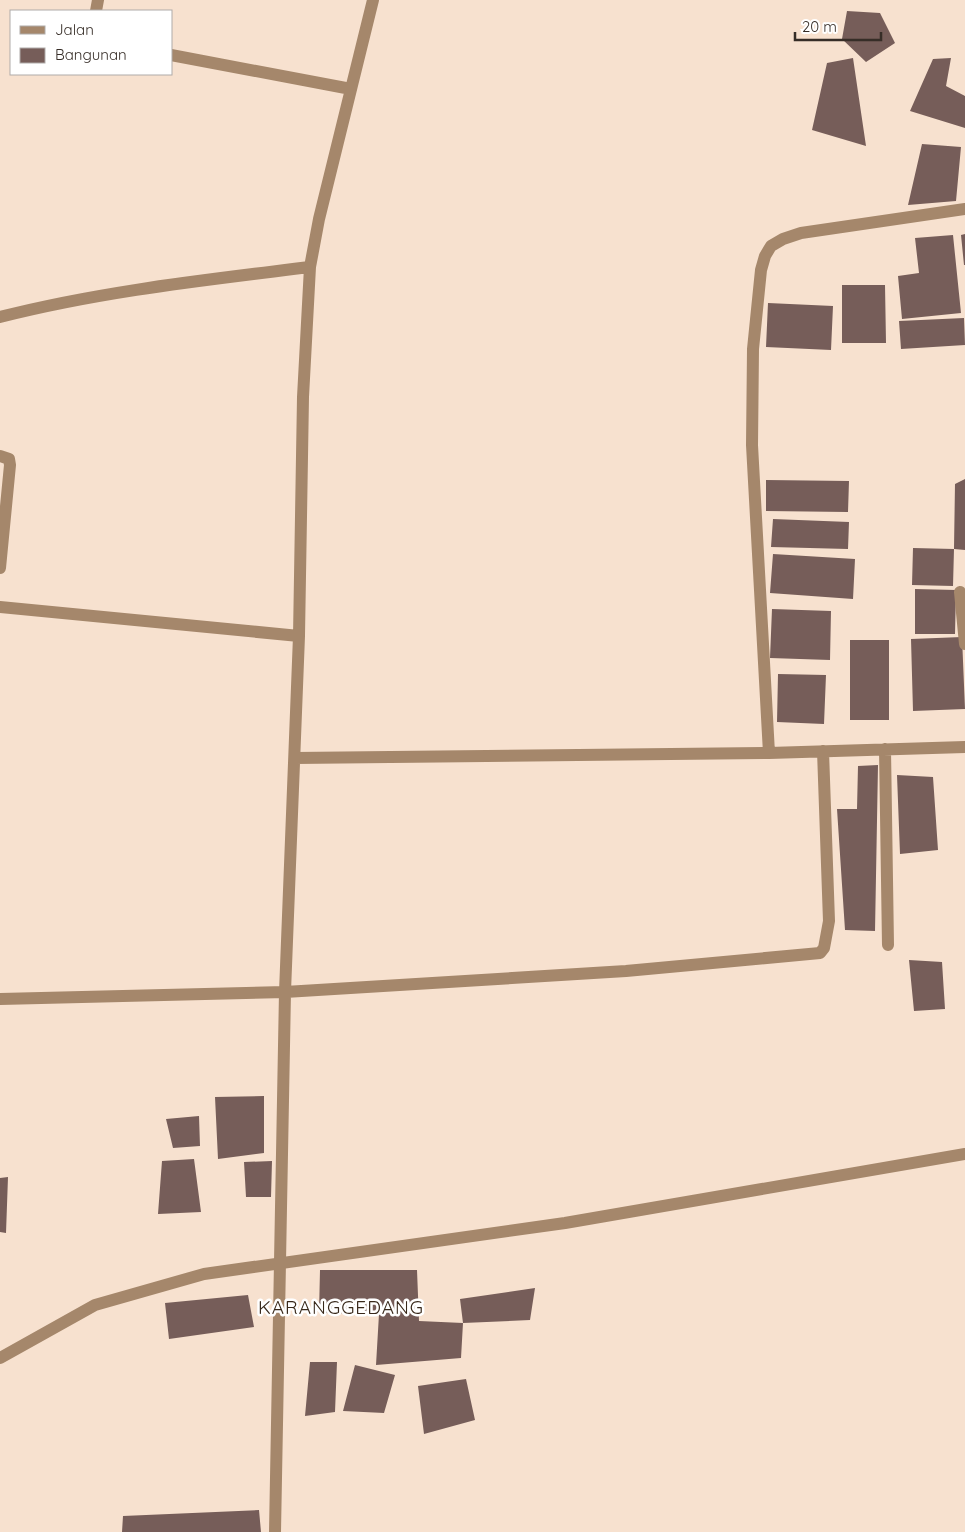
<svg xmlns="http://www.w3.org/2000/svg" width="965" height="1532" font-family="Quicksand,sans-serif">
  <rect width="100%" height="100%" fill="#f7e1cf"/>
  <path fill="#765d59" d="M847,11L880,13L895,43L866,62L842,39Z
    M853,58L866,146L812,130L827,63Z
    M951,58L946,86L965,96V128L910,111L933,59Z
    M922,144L961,147L956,201L908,205Z
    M965,234V265H964L961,235Z
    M953,235L961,313L902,319L898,276L919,273L915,238Z
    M842,285H885L886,343H842Z
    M768,303L833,306L831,350L766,347Z
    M964,318L965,345L901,349L899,321Z
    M965,479V550L954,549L955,484Z
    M766,480L849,481L848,512L766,511Z
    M773,519L849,522L848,549L771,547Z
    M913,548L954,549L953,586L912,585Z
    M773,554L855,559L853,599L770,593Z
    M915,589L956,590L955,634H915Z
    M772,609L831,611L830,660L770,658Z
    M962,637L965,709L913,711L911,639Z
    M850,640H889V720H850Z
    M778,674L826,675L824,724L777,722Z
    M878,765L875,931L845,930L837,809H857L858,766Z
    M897,775L933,777L938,850L900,854Z
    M909,960L942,962L945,1009L914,1011Z
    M264,1096V1153L218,1159L215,1097Z
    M199,1116L200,1146L173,1148L166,1119Z
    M194,1159L201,1212L158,1214L162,1161Z
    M272,1161L271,1197H246L244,1162Z
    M8,1177L6,1233L0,1232V1178Z
    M320,1270H417L419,1321L463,1323L461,1358L376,1365L379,1314L319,1313Z
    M535,1288L530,1320L463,1323L460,1299Z
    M248,1295L254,1327L169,1339L165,1303Z
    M310,1362H337L335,1412L305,1416Z
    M355,1365L395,1375L384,1413L343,1411Z
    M466,1379L475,1420L424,1434L418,1386Z
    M259,1510L261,1532H122L123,1516Z"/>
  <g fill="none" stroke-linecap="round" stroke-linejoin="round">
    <path stroke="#a5876b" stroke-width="12" d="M96,11L98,0
      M171,55L351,89
      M0,317C102,291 206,280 310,267
      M0,456L9,459L10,465L0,568
      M960,592L965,644
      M0,607L299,636
      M885,749L888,945
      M769,753L752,445L753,349L761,270L765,256L771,246L783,239L801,233L965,209
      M295,758L769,753L965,747
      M0,999L285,992L626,971L820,953L824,948L829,921L823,751
      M0,1358L95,1305L204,1274L565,1223L965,1154
      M275,1532L285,992L299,636L303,397L310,267L319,219L373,0"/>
  </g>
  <g text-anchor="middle" stroke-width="5" stroke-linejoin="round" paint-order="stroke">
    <g font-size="19" letter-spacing="1" fill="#38281a" stroke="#fff">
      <text x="341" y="1314">KARANGGEDANG</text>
    </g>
  </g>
  <rect x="10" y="10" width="162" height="65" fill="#ffffff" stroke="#afaba9"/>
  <rect x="20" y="26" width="25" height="8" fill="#a5876b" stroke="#afaba9"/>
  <text x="55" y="35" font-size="15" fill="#362d27">Jalan</text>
  <rect x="20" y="48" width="25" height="15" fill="#765d59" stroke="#afaba9"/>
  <text x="55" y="60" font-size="15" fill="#362d27">Bangunan</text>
  <path d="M795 32v8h86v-8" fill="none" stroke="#362d27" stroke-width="2.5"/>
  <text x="802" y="32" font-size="15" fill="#362d27" stroke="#ffffff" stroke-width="4" paint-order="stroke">20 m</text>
</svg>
